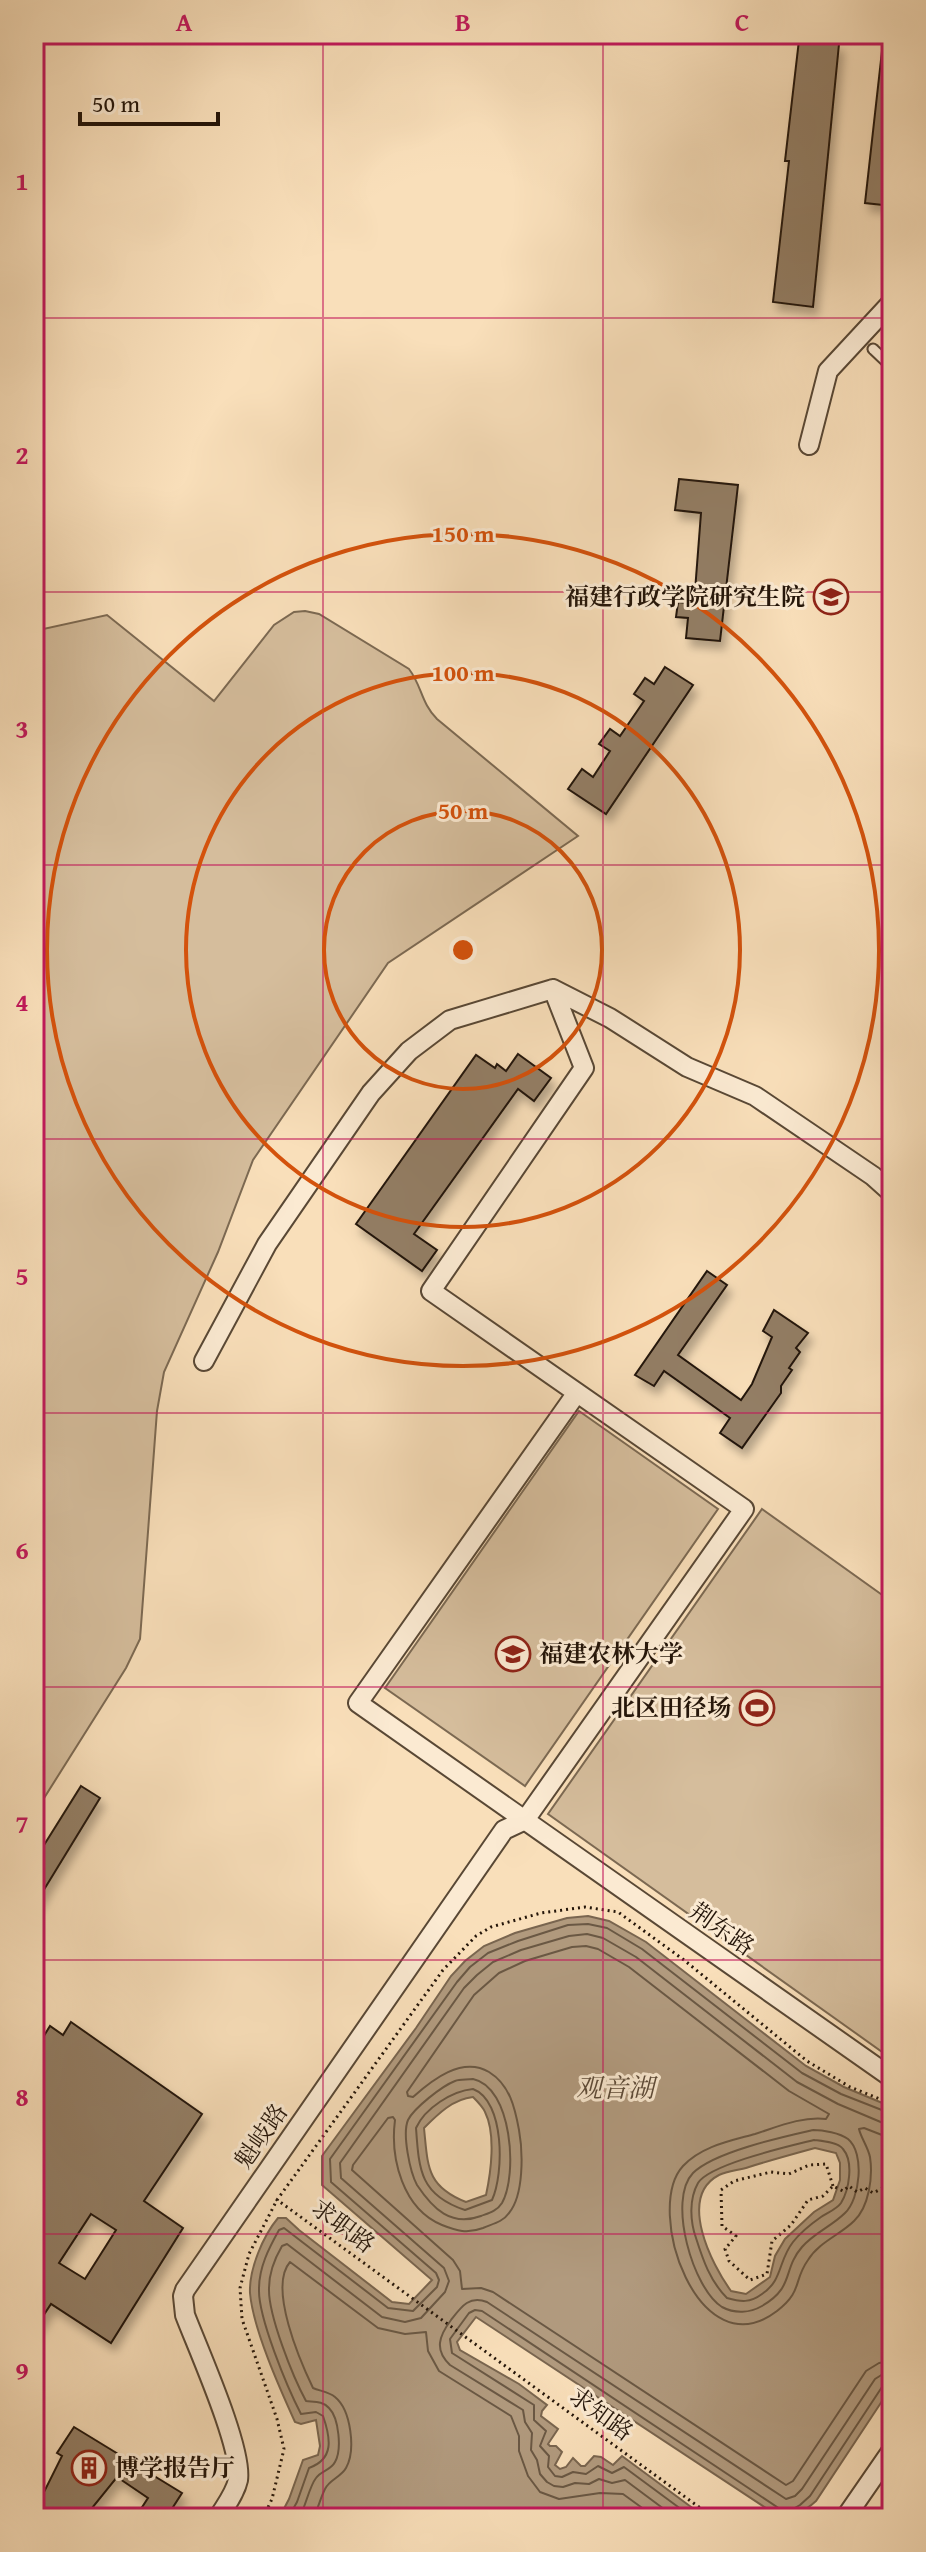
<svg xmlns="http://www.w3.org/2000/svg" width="926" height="2552" font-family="'Gentium Book Plus','Noto Serif SC',serif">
  <defs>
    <filter id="shadow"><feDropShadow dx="4.5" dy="8" stdDeviation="4" flood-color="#0004"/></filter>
  </defs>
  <rect width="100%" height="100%" fill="#f9dfba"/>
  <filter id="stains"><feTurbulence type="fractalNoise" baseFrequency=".0025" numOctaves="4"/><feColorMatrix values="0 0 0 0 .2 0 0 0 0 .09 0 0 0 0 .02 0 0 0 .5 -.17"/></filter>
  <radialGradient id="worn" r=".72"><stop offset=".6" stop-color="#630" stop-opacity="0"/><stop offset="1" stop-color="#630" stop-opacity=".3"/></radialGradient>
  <path fill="#d5bd9c" stroke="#7c6952" stroke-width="2" d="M305,611L319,614L409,669C422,686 421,703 437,719L578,836L388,963L253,1160L218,1252L164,1372L157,1411L140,1639L126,1668L34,1814V631L107,615L214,701L274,625L294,612Z
    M579,1411L718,1509L525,1786L385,1688Z
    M762,1509L892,1602V2059L548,1814Z"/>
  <path fill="#b19a7e" stroke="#79654f" stroke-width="2" fill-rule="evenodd" d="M588,1916L609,1921L646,1942L806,2066L844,2087L892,2107V2386L816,2501C802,2514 794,2515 775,2514L476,2317L457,2342L460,2350L519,2384L547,2405L542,2411L541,2416L558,2429L548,2444L550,2446H556L562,2452L555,2465L560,2469L566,2467L573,2458L581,2466H585L594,2456L601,2457L613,2465L622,2456L706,2518H279L289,2499L303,2460L318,2455L320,2446L316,2420L301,2424L295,2422C280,2389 253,2329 250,2293C249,2269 263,2236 278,2218H286L299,2230L392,2302L409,2304L432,2280L322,2185V2156L416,2028L451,1976L465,1961L484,1946L515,1933L567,1918ZM473,2097C477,2101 483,2107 485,2112C496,2134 491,2172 486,2195L466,2202C426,2186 428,2166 424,2128C438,2114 453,2099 473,2097ZM815,2148L836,2153L840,2163V2180L833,2200L814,2212L785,2239L775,2256L770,2277L746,2294L731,2291C712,2265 677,2197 719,2175C728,2171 740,2170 749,2167C771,2160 793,2154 815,2148Z"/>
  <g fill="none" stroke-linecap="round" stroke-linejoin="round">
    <path stroke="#6a5844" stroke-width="2" d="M473,2079C512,2087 518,2175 502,2203C497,2211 489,2213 481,2216C451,2227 433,2209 417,2185C410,2172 402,2134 408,2120C414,2108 442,2086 455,2081C460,2079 467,2080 473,2079Z
      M473,2089C505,2101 504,2174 492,2200L465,2210C420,2195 419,2170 416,2128C425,2108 452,2091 473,2089Z
      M813,2130C823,2130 840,2133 848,2139C865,2153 860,2199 845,2213C832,2226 814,2233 802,2247C782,2270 795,2287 762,2306C750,2313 735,2314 722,2307C693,2289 667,2200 693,2173C714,2152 782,2137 813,2130Z
      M892,2136L882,2135L864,2128L859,2129C861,2138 868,2147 870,2157C873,2177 869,2207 854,2221C840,2235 819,2242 808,2260C793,2281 803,2291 777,2311C699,2371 643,2210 683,2166C702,2146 730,2141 755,2134C777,2127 802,2116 826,2119L829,2114L789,2091L629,1967L598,1949L586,1946L572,1947L525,1961L499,1973L474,1995L407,2092L408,2096L413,2097C432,2080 462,2056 489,2072C510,2085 515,2108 519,2130C523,2152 524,2195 509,2213C503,2222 492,2224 483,2228C467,2234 457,2231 442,2225C403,2209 390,2159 395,2120L393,2117L388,2118L353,2165L352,2170L453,2260L460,2271L462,2289L481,2288L493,2292L786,2485L793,2481L866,2371L879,2363L892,2361
      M814,2140C822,2141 838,2142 843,2149C854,2162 849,2190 841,2203C837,2209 827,2213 821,2217C811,2224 800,2233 793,2242C778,2261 783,2280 762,2294C750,2303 741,2302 727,2298C710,2281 703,2260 696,2238C690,2221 689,2199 698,2183C710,2164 790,2146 814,2140Z
      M288,2518L297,2502L309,2468C334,2459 331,2439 323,2416L316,2412L301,2414C287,2387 258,2317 259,2289C259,2267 269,2248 279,2230L284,2228L388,2308L413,2311L437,2287L439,2280L436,2273L331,2182L330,2159L457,1982L470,1967L488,1953L518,1941L568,1925L588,1924L607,1928L642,1949L802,2073L841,2094L892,2114
      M299,2518C306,2506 309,2487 316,2478C321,2471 331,2470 335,2462C342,2450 339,2418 329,2408C323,2401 314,2402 306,2401C293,2377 268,2315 269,2288C269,2273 275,2258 282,2246L287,2244L382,2317L405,2322L421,2318L445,2292L449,2281L444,2268L341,2178L340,2163L464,1988L477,1975L493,1962L521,1950L569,1936L587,1934L603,1938L636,1957L797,2082L838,2104L883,2123L892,2124
      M313,2518C318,2509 320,2499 325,2489C329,2480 341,2477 346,2468C356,2450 351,2410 335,2397C329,2392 320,2391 313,2388C300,2361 268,2287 290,2262L378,2328L405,2334L426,2332L428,2351L439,2371L511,2416L519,2436V2451L528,2476L540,2492L559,2499L600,2493L623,2494L656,2518
      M676,2518L625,2480L612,2483L599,2479L589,2484L575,2483L563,2487L554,2486L547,2482L540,2474L537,2460L531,2450L532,2433L525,2422L523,2410L450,2365C434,2350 439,2336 451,2320C461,2307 469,2295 487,2302L786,2499L795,2496L802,2489L875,2379L883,2374L892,2373
      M693,2518L624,2467L612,2473L598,2466L586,2474L573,2472L562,2477L555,2476L548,2467L549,2456L540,2446L546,2431L534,2420V2405L452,2353L450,2339L469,2313L475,2310L482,2311L786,2513L800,2505L810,2496L882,2387L892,2383"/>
  </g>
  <path fill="#937e65" stroke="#241509" stroke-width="2" fill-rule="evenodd" filter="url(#shadow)" d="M799,40L839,44L813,307L773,302L789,161H785Z
    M882,51H892V206L865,203Z
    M679,479L738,485L720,641L686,638L688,618L676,617L678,602L694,604L701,513L675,510Z
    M665,667L693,685L606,814L568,789L582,769L593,777L610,751L599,744L610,729L620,736L644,701L634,694L645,678L654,684Z
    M518,1054L551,1078L534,1101L518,1089L414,1234L437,1250L422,1271L356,1224L476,1055L495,1068L497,1064L506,1071Z
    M707,1271L727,1285L678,1355L741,1400L752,1384L772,1337L763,1331L774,1310L808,1333L796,1348L800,1352L789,1368L792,1370L781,1386V1393L742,1448L720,1433L730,1418L664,1371L654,1386L635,1375Z
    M81,1786L100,1798L34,1906V1861Z
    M71,2022L202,2114L144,2201L183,2228L111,2343L51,2304L34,2330V2052L50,2026L63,2035ZM91,2214L116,2230L85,2279L59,2263Z
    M74,2427L182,2493L166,2518H135L148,2498L117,2477L84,2518H34V2512L62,2456L57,2453Z"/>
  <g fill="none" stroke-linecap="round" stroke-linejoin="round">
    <g stroke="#594835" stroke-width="13">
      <path id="lane" d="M873,349L892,367"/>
    </g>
    <g stroke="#594835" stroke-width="22">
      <path id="street" d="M809,445L828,371L892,302
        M204,1361L267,1244L371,1093L409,1051L450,1020L553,989
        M576,1394L358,1703L892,2078
        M525,1820L744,1509L431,1291L584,1068L553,989L610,1018L687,1067L755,1096L873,1176L892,1193
        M218,2518C225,2506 235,2494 238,2480C243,2449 198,2349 185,2315L183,2296L185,2290L504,1830L525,1820
        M845,2518L892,2450"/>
    </g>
    <path stroke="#241509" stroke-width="3" stroke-dasharray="2 4" stroke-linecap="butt" d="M833,2186L826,2164L809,2165L789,2174L771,2172L734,2181L721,2190L722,2226L736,2236L725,2249L729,2261L750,2280L767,2274L772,2241L791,2225L808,2200L823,2196L833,2186L843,2191L849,2186L857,2192L865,2188L873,2193L883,2188L892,2194
      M276,2199L714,2518
      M263,2518L272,2499L284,2449L277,2419L242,2319L240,2288L249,2254L277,2200L443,1970L476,1936L491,1927L541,1913L585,1907L618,1912L684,1960L807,2061L850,2087L892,2104"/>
    <use href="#lane" stroke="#fbead2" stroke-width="9"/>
    <use href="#street" stroke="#fbead2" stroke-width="18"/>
  </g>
  <path fill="none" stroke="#c2185b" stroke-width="2" stroke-opacity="0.55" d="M323,34V2518M603,34V2518M34,318H892M34,592H892M34,865H892M34,1139H892M34,1413H892M34,1687H892M34,1960H892M34,2234H892"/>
  <g fill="none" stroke="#d4520c" stroke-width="4">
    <circle cx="463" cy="950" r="139"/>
    <circle cx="463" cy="950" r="277"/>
    <circle cx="463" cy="950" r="416"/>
  </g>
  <defs>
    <g id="university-ring" transform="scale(1.8)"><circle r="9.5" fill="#fbead2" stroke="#8f2418" stroke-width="1.5"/><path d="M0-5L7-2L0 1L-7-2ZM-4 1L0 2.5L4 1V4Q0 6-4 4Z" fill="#8f2418"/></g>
    <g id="stadium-ring" transform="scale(1.8)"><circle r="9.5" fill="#fbead2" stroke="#8f2418" stroke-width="1.5"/><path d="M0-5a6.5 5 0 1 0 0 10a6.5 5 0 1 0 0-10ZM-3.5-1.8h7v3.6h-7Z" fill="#8f2418"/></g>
    <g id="building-ring" transform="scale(1.8)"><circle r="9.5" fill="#fbead2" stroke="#8f2418" stroke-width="1.5"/><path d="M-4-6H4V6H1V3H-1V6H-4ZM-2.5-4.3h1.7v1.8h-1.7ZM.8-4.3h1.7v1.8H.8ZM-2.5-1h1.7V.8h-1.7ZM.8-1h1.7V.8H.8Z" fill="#8f2418"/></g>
  </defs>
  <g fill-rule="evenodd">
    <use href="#university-ring" x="831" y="597"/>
    <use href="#university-ring" x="513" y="1654"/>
    <use href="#stadium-ring" x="757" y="1708"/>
    <use href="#building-ring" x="89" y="2468"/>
  </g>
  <g text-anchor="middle" stroke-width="6" stroke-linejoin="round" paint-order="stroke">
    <g font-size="24" font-weight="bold" fill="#241509" stroke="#fbead2" text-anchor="end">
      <text x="805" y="605">福建行政学院研究生院</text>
      <text x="539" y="1662" text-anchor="start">福建农林大学</text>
      <text x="731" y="1716">北区田径场</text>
      <text x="115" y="2476" text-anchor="start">博学报告厅</text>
    </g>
    <g font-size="24" fill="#241509" stroke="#fbead2">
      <text transform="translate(722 1929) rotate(35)" y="8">荆东路</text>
      <text transform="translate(261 2136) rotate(-55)" y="8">魁岐路</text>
      <text transform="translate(343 2226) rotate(37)" y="8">求职路</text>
      <text transform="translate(601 2414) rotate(36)" y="8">求知路</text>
    </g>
    <g font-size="26" font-style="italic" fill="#5c4a38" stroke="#fbead2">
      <text x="615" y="2097">观音湖</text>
    </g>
  </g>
  <circle cx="463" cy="950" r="12" fill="#d4520c" stroke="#fbead2" stroke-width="4"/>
  <g font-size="24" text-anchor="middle" font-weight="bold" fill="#d4520c" stroke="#fbead2" stroke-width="6" stroke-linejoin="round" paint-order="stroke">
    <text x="463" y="542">150 m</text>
    <text x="463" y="681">100 m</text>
    <text x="463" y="819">50 m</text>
  </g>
  <rect width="926" height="2552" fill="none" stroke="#f9dfba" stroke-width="88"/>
  <path d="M80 112v12h138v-12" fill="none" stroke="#241509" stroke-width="4"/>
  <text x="92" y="112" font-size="24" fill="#241509" stroke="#fbead2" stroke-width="6" paint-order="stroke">50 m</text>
  <rect x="44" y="44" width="838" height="2464" fill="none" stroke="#c2185b" stroke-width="3"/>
  <g font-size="26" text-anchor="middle" font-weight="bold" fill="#c2185b">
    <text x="184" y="31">A</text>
    <text x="463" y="31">B</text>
    <text x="742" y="31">C</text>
    <text x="22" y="190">1</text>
    <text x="22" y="464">2</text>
    <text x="22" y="738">3</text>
    <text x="22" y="1011">4</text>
    <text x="22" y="1285">5</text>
    <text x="22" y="1559">6</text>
    <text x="22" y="1833">7</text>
    <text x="22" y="2106">8</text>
    <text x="22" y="2380">9</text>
  </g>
  <rect width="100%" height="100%" filter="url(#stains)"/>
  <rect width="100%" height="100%" fill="url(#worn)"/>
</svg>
